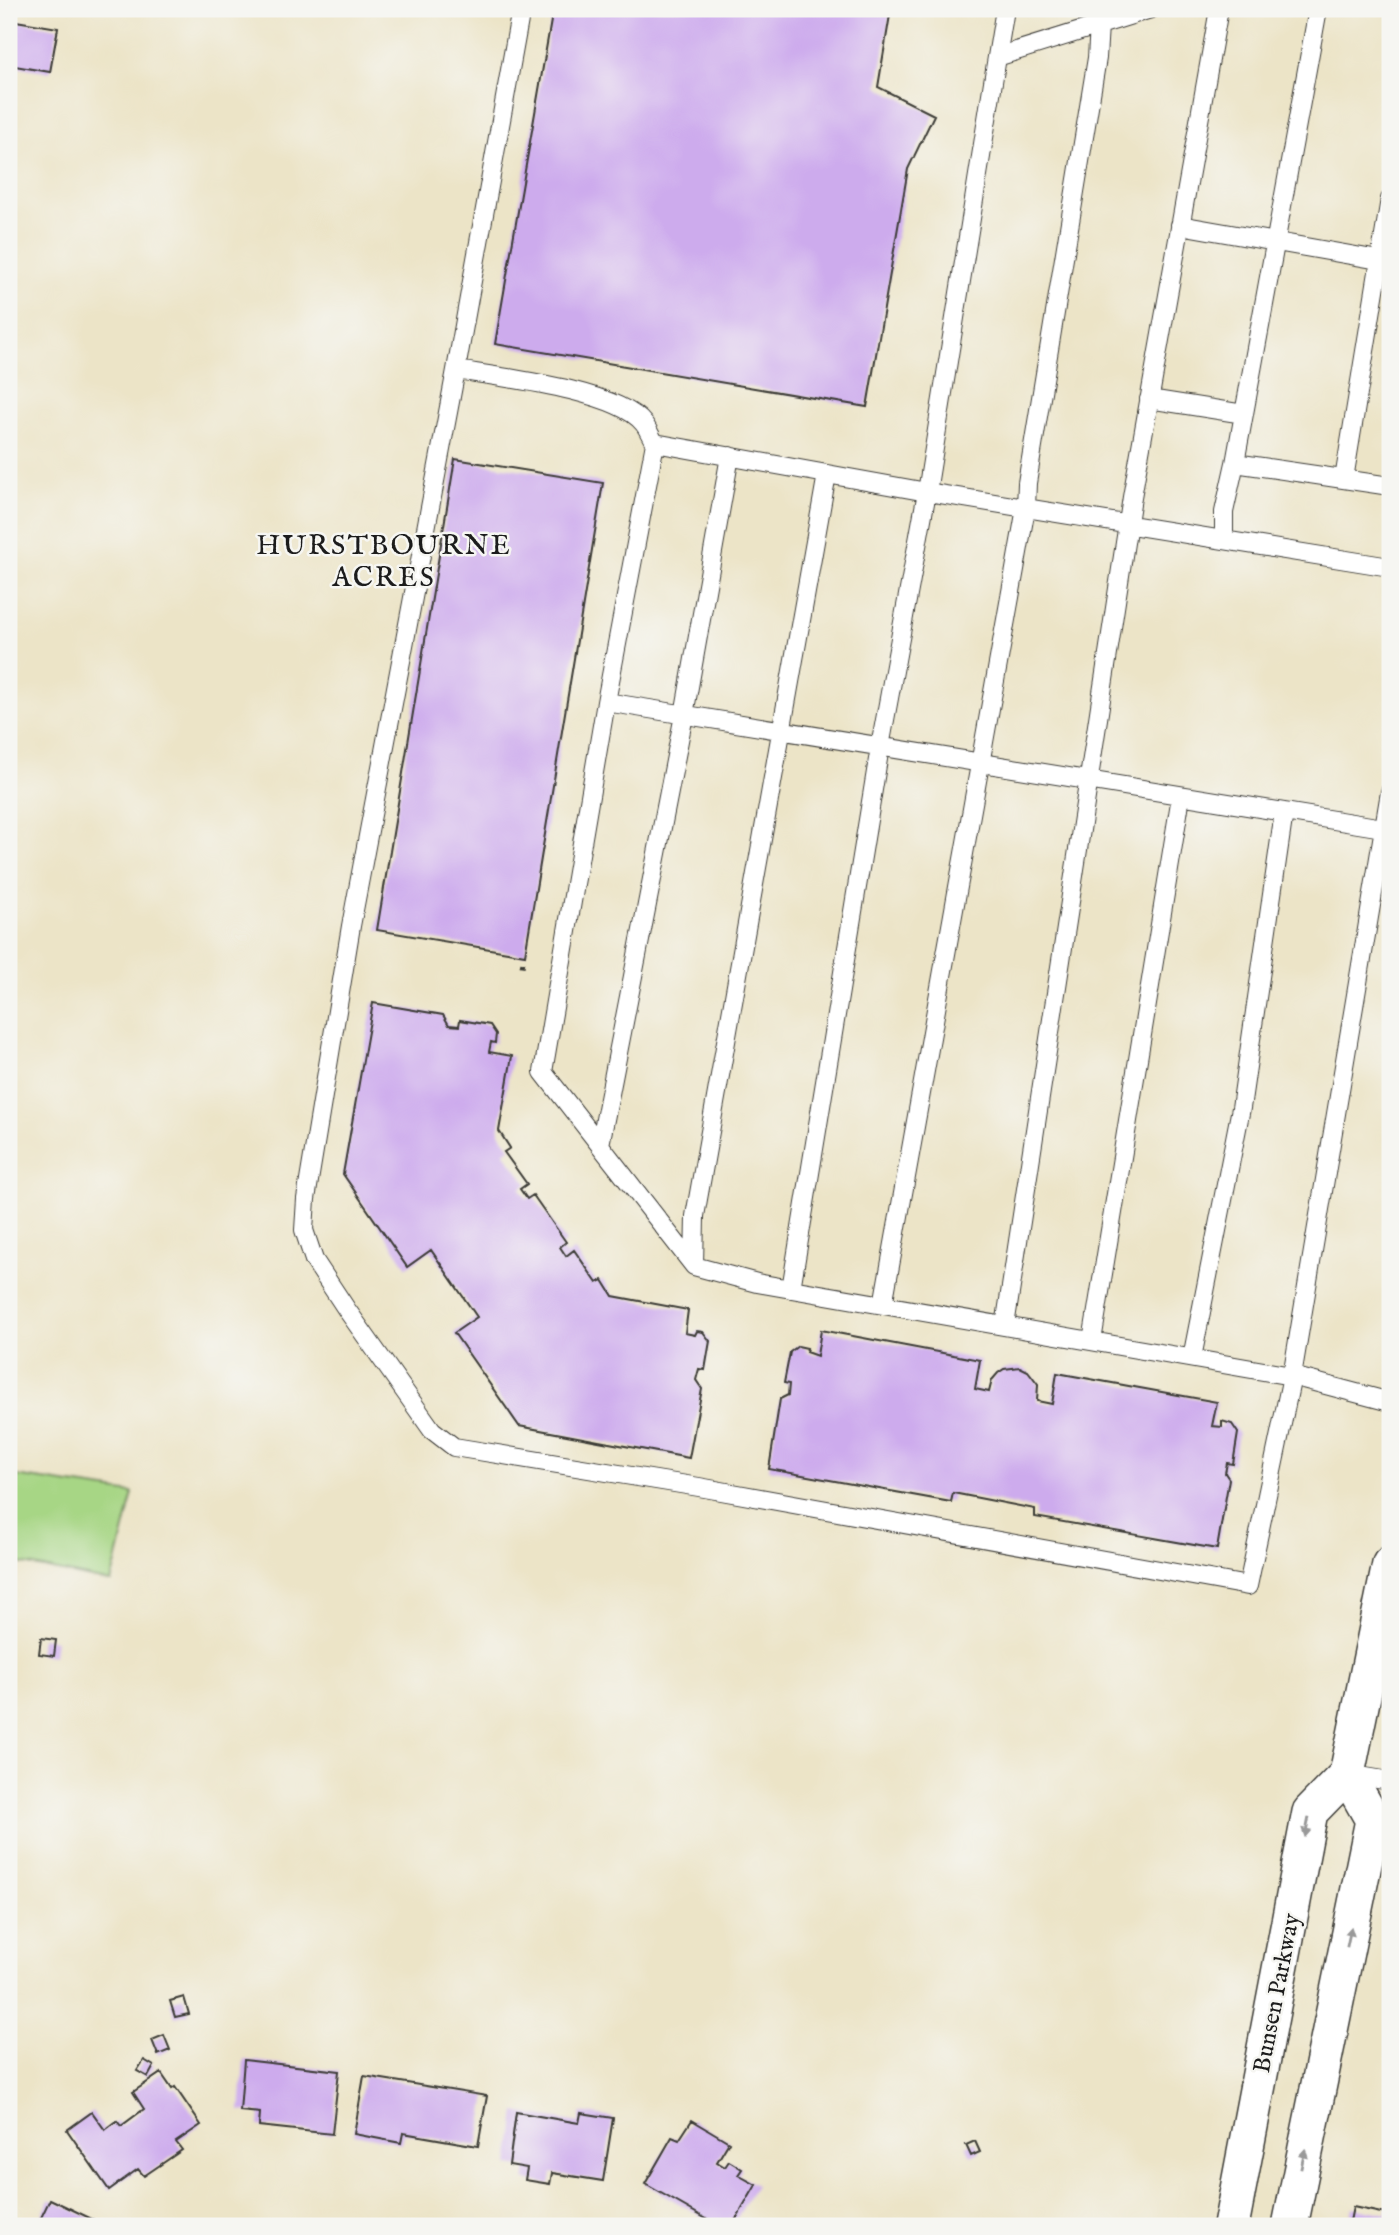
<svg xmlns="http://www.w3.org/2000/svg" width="1399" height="2235" font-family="'IM FELL English',serif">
  <rect width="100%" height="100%" fill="#f6f6f2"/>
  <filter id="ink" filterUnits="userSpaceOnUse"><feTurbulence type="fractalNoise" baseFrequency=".0143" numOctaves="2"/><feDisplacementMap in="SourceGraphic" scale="14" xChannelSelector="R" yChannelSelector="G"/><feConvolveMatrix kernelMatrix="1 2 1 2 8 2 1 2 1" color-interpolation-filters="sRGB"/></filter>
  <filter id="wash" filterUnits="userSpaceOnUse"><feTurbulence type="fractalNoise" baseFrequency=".00686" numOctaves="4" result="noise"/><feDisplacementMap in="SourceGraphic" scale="28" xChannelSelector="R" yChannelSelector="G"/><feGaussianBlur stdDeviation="1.57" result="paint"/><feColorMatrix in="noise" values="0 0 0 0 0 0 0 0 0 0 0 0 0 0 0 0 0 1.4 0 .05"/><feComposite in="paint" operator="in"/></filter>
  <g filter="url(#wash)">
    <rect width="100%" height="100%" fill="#ece4c7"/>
    <path fill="#a7d685" stroke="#627950" stroke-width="2" d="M9,1475L133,1493L111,1582L9,1561Z"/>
    <g id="blocks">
      <path fill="#cdabed" d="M553,9H891L878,87L934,115L908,169L867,407L495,344Z
        M10,20L58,28L50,72L9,65Z
        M455,459L603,483L525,955L377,930Z
        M373,1003L443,1015L449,1025L459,1026L460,1020L490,1025L496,1034L495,1043L491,1042L489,1052L512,1056L499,1131L510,1148L504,1152L527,1184L520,1189L527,1199L533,1195L566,1242L560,1247L566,1256L574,1250L597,1283L603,1280L613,1296L688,1310L685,1333L695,1335L697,1331L703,1332L710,1341L705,1370L699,1369L696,1380L702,1389L689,1458L519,1426L454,1333L477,1317L431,1250L407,1267L343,1174Z
        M821,1330L980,1360L975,1389L989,1392L992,1380L998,1373L1004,1369L1020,1367L1028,1371L1038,1384L1037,1401L1052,1404L1057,1373L1217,1402L1212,1426L1222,1427V1421L1232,1424L1238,1433L1233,1464L1227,1463L1225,1473L1229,1479L1217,1549L1035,1517V1509L953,1493L951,1502L769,1469L780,1399L788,1395L789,1384L784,1383L790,1352L798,1346L807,1348L806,1352L817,1356Z
        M41,1638L56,1640L54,1656L39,1654Z
        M184,1997L189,2014L175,2017L170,2001Z
        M164,2035L170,2050L158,2055L152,2040Z
        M144,2060L154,2066L148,2077L137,2071Z
        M244,2060L339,2071L332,2134L259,2126L260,2113L240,2111Z
        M161,2073L172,2089L175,2087L201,2125L176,2142L182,2150L144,2176L138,2169L109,2190L67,2130L92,2112L105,2130L117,2121L121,2126L144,2109L133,2092Z
        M364,2076L487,2096L478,2146L403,2133L401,2143L354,2134Z
        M516,2112L579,2123L581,2113L613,2118L603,2181L552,2173L550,2184L525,2180L527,2168L509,2165Z
        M692,2120L729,2142L717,2162L725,2167L729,2161L742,2169L738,2175L756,2185L732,2226H719L645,2184L672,2137L679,2140Z
        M975,2141L980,2152L971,2156L966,2145Z
        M50,2199L94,2220L91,2226H37Z
        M1389,2199L1390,2226H1349L1353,2207L1386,2214Z"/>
    </g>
  </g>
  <g filter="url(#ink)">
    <use href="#blocks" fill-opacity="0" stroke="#3b3a36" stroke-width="2"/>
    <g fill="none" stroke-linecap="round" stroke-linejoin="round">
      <g stroke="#3b3a36" stroke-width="20">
        <path id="service" d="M521,9L456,370L351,926L306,1199L304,1230L314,1260L347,1310L432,1430L454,1447L699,1487L1248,1586L1292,1376L1390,1402
          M1005,9L997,57L1151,9
          M1318,9L1235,463L1390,486
          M1180,225L1390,262
          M456,370C499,377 618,390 644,424C648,429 651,437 655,443L927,492L1390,567
          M1149,399L1244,414
          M655,443L606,702L543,1072L694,1266L757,1283L1292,1376L1390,792
          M1344,479L1390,199
          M1224,540V512L1235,463
          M606,702L1383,828
          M600,1145L684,715L730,456
          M694,1266L695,1216L827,474
          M791,1289L880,747L927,492L997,57
          M883,1305L1026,508L1027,483L1097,58L1099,25
          M1005,1326L1132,497L1219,9
          M1092,1341L1181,796
          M1192,1358L1241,1108L1284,812
          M1347,1774L1390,1781"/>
      </g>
      <g stroke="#3b3a36" stroke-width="38">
        <path id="minor" d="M1231,2226L1310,1812L1347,1774L1390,1564
          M1290,2226L1373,1820L1347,1774"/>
      </g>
      <path stroke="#3b3a36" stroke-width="4.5" stroke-dasharray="5 5" stroke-linecap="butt" d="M520,964L526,965"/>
      <use href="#service" stroke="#fff" stroke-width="18"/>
      <use href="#minor" stroke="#fff" stroke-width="35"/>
    </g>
    <defs><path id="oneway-solid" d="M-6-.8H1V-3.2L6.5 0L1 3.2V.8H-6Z" transform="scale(1.75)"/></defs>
    <g fill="#999">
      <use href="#oneway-solid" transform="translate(1307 1827) rotate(101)"/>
      <use href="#oneway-solid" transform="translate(1349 1937) rotate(-78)"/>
      <use href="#oneway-solid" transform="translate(1303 2159) rotate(-78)"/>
    </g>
  </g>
  <g text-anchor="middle" stroke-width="5" stroke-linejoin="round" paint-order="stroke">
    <g font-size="24" fill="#1c1c1c" stroke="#f6f6f2">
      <text transform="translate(1276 1993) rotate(-79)" y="8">Bunsen Parkway</text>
    </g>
    <g font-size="28" letter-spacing="2" fill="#1c1c1c" stroke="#f6f6f2">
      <text x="384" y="554">HURSTBOURNE<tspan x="384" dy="32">ACRES</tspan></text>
    </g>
  </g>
  <rect width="1399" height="2235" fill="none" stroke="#f6f6f2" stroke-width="35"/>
</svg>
